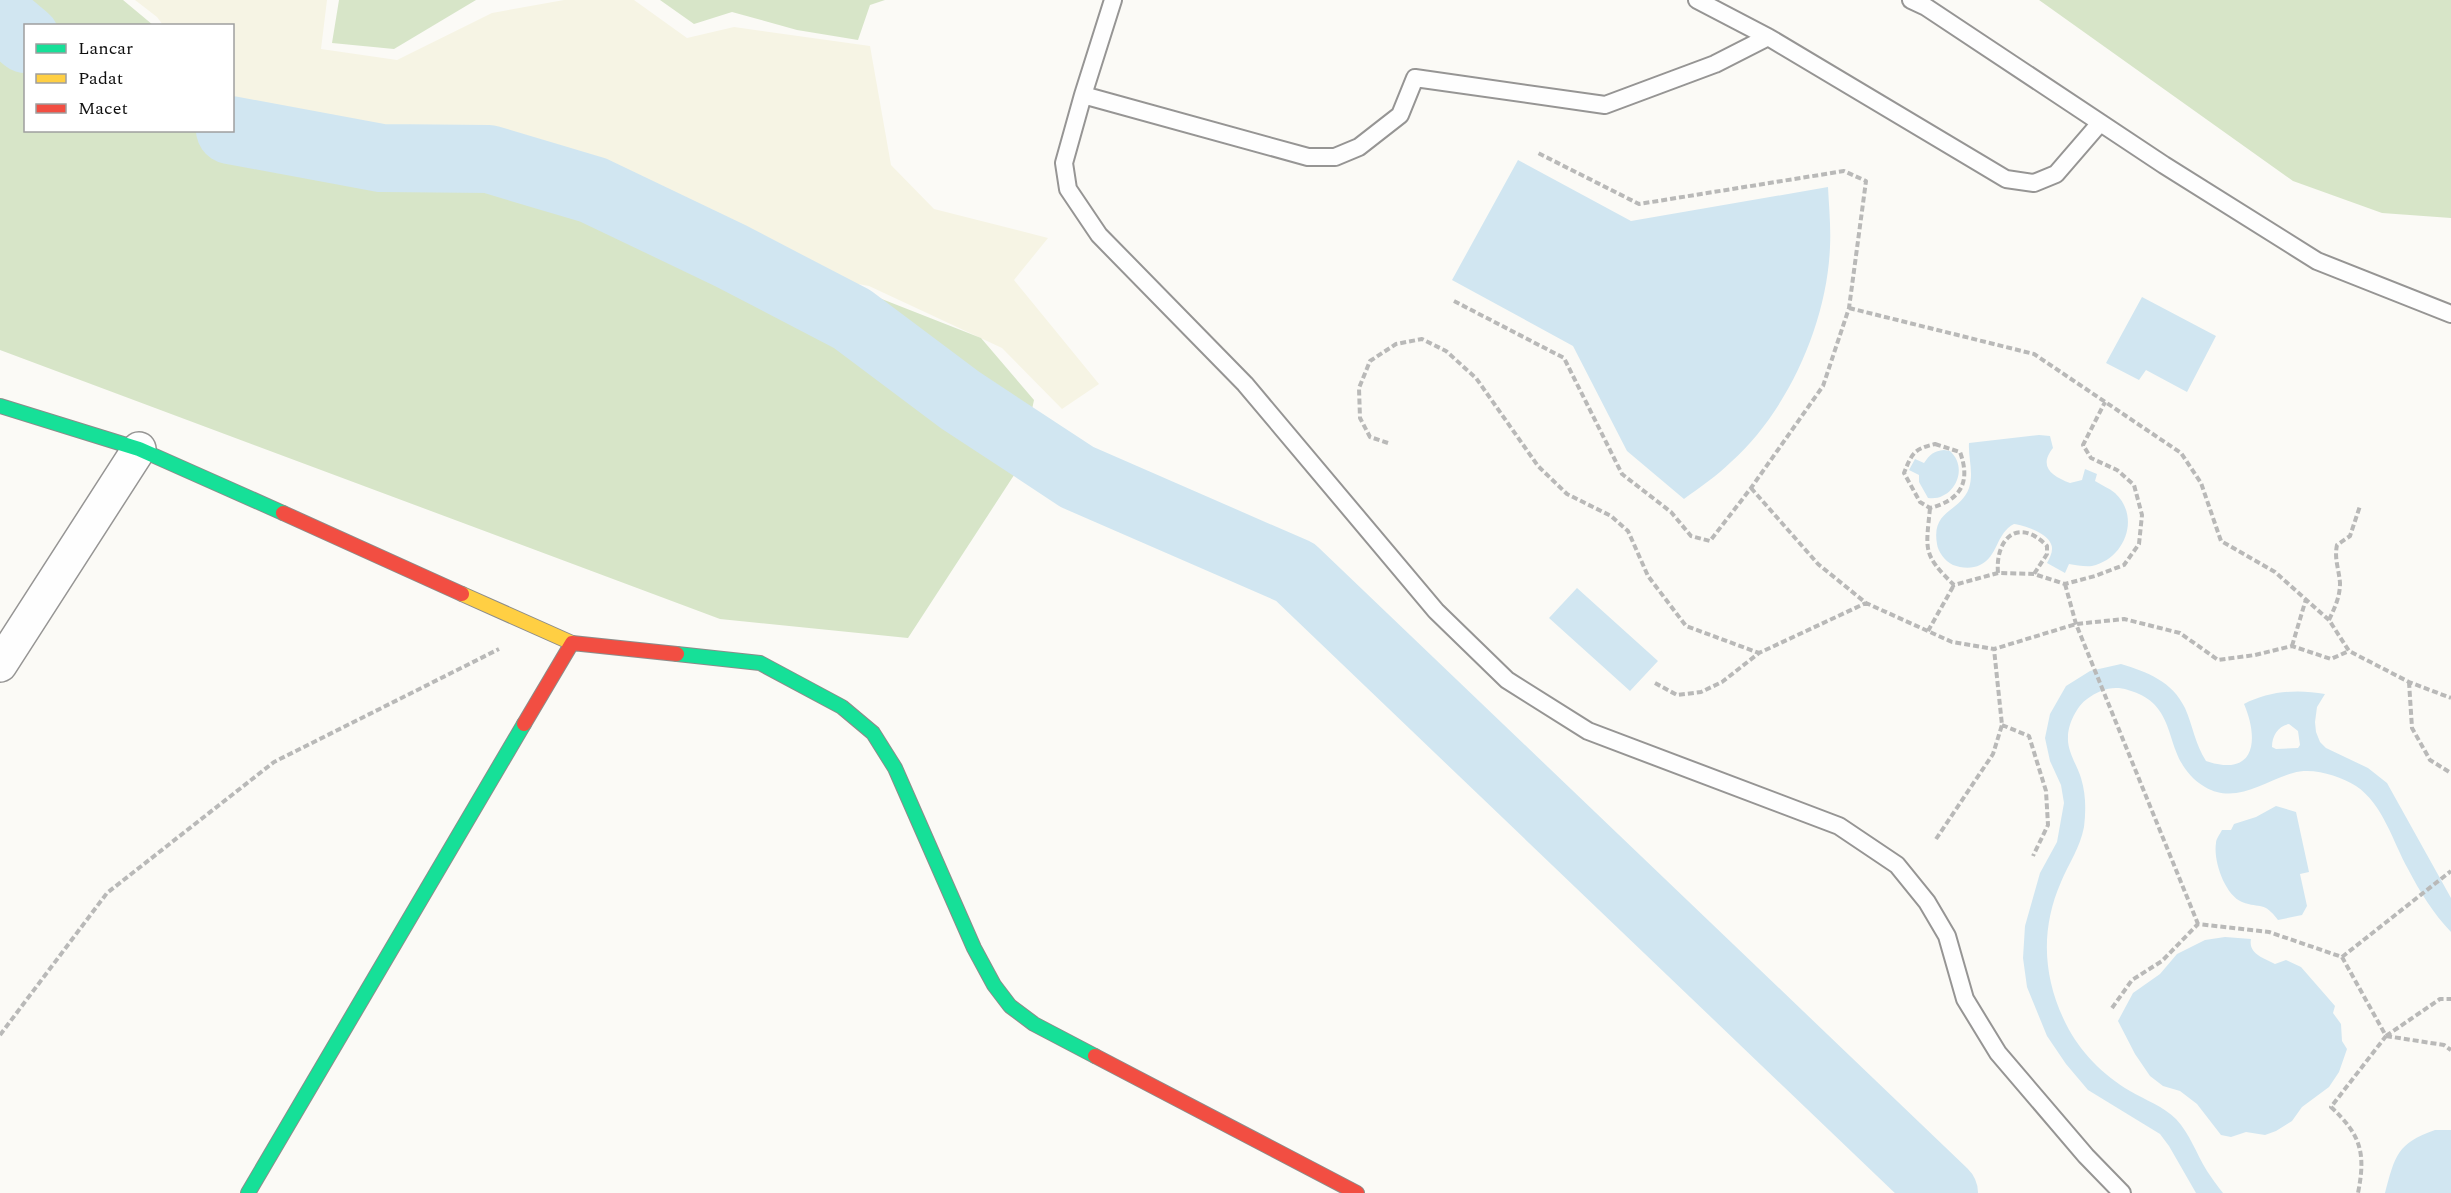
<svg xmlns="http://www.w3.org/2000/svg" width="2451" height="1193" font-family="Spectral,serif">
  <rect width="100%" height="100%" fill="#fbfaf6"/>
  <path fill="#f6f4e4" d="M135,0H327L321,49L397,60L492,13L564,0H634L687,38L734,27L870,46L891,165L934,209L1048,238L1014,280L1099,384L1062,409L1002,348L869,286L765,267L710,223L595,179L381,148L233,97L232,26L163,25L157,17Z"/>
  <path fill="#d7e5c8" d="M0,0H123L153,25L26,26V130H232L233,105L398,166L528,172L700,226L768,284L864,292L981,338L1034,400L1020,466L908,638L720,619L0,350Z
    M339,0H476L394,49L332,43Z
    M660,0H885L870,5L858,40L797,30L732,12L694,24Z
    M2039,0H2451V218L2382,213L2293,181Z"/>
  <path fill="#d1e6f1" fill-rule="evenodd" d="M1518,160L1631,221L1828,187C1829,207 1831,227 1830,247C1827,323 1788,411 1731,462C1717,476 1700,487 1684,499L1627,451L1573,346L1452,280Z
    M2142,297L2216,336L2187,392L2146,370L2139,380L2106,363Z
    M2039,435L2050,436L2053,448C2038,467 2052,476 2070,483L2082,480L2085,469L2097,474L2095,481C2101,485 2109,488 2115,493C2141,517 2125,559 2092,566C2085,567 2076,565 2069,564L2065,573L2047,563C2050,557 2054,550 2051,544C2047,533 2024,525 2014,524C1996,533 1998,557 1980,565C1972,569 1961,568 1953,565C1945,561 1938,552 1937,544C1931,509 1960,513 1969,488C1974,472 1968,458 1969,443Z
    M1944,450L1950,451C1970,469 1953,502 1928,498L1919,482V475L1909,470L1915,459L1924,463C1930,454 1934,451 1944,450Z
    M1577,588L1658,661L1630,691L1549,618Z
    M2121,664C2147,672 2172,681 2185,708C2193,726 2195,744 2206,761C2256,778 2259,739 2244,704C2269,691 2297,689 2325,694L2317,707L2315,722L2316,732L2320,742L2326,748L2368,768L2387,783L2451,898V932C2433,913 2420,892 2408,869C2393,842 2383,804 2356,786C2339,776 2313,767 2293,773C2264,781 2236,805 2205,787C2158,759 2185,706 2128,690C2113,685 2099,690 2087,699C2077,706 2068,724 2068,737C2067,751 2077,765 2081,778C2086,794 2086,811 2084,827C2080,848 2069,863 2061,882C2040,930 2043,978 2066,1024C2080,1052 2103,1075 2130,1091C2145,1100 2163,1106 2176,1119C2190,1134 2196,1153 2207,1171C2212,1178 2217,1186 2223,1193H2196L2169,1146L2160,1134L2088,1090L2066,1064L2047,1036L2027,987L2023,958L2025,926L2040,873L2057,842L2064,803L2061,785L2050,761L2045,738L2050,714L2066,686L2090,671ZM2289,724L2298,731L2300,745L2298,748L2276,749L2272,747C2272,736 2278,726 2289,724Z
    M2276,806L2296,812L2309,872L2300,874L2307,906L2302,915L2278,920C2264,901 2261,909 2242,902C2225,895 2213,861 2216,843C2216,839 2220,834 2222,830H2231L2234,824L2256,817Z
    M2225,937L2251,939C2248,954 2264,958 2275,964L2286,960L2301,967L2335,1006L2333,1013L2341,1024L2342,1041L2347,1049L2339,1072L2329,1087L2302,1107L2292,1121L2276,1131L2265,1135L2246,1132L2231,1137L2221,1135L2197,1104L2180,1091L2163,1086L2150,1076L2135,1054L2118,1021L2133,993L2160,974L2177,954L2205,940Z
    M2435,1130H2451V1193H2385C2395,1156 2397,1143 2435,1130Z"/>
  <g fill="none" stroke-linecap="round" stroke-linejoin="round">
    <path stroke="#d1e6f1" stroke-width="68" d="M0,17L26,39
      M230,130L381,158L489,159L593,190L731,256L852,319L960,400L1077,477L1295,572L1944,1193"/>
    <g stroke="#969594" stroke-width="20">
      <path id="lane" d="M1113,0L1083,95L1064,163L1068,189L1099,235L1245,384L1436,611L1507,680L1588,731L1839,826L1897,865L1927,902L1947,936L1965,999L1998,1053L2086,1156L2122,1193
        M1697,0L1768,37L2006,179L2034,183L2056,174L2100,123
        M1911,0L1926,7L2164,165L2317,261L2451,314
        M1083,95L1308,157H1335L1359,147L1400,115L1415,78L1605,105L1715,64L1768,37"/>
    </g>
    <g stroke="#969594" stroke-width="36">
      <path id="street" d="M0,665L139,449"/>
    </g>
    <g stroke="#8c8c8a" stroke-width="16">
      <path id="fast" d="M0,406L139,449L283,513
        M677,654L760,663L842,707L873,733L895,768L974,948L994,985L1010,1006L1034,1024L1095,1056
        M248,1193L524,724"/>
    </g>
    <g stroke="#8c8c8a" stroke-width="16">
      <path id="slow" d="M462,594L572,643"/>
    </g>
    <g stroke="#8c8c8a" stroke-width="16">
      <path id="jam" d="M283,513L462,594
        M524,724L572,643L677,654
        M1095,1056L1357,1193"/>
    </g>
    <path stroke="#b9b9b8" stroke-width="4" stroke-dasharray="6 3" stroke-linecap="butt" d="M1454,301L1564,358L1622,474L1671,512L1691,536L1710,541L1751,488L1823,386L1849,308L1866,181L1844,171L1639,204L1538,153
      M1849,308L2034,354L2181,453L2201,483L2221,541L2275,572L2329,620L2349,651L2409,682L2451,698
      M1388,443L1370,437L1360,418L1359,388L1370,361L1396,344L1422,339L1446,351L1476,378L1538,466L1567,494L1611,516L1628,531L1648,576L1686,626L1759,653
      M1935,444L1960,452C1971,482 1961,500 1930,508L1920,502L1904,473C1912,453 1914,449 1935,444Z
      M1751,488L1818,564L1866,603L1952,642L1994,649L2076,624L2124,619L2180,633L2218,660L2255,655L2292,646L2331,659L2349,651
      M1930,508C1926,550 1922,554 1954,585L1998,573L2034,574L2065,584L2095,576L2124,565L2139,544L2142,515L2134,485L2117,470L2091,458L2083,445L2105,402
      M1998,573C1995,539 2018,516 2047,546V554L2034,574
      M2065,584L2076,624L2198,924
      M2329,620C2335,607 2340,597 2340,583C2339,569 2334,559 2337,545L2350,536L2360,506
      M1928,631L1954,585
      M2292,646L2306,599
      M2409,682L2412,728L2430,760L2451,773
      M1655,683L1677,695L1701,692L1722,682L1759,653L1866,603
      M2002,725L2029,736L2046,791L2048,825L2033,856
      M1936,839L1993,754L2002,725L1994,649
      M2342,957L2451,871
      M2112,1008L2132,980L2162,961L2198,924L2269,932L2342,957L2386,1036L2331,1107C2361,1135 2366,1153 2358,1193
      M0,1035L107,893L274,762L499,649
      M2386,1036L2440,999H2451
      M2386,1036L2444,1045L2451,1050"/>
    <use href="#lane" stroke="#fefefe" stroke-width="16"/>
    <use href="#street" stroke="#fefefe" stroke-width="33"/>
    <use href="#fast" stroke="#16e098" stroke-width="14"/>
    <use href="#slow" stroke="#ffcf43" stroke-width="14"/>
    <use href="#jam" stroke="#f24e42" stroke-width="14"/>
  </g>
  <rect x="24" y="24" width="210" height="108" fill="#ffffff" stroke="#9f9f9f" stroke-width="1.5"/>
  <rect x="36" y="44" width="30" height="9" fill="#16e098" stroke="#9f9f9f" stroke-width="1.5"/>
  <text x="78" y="54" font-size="18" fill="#101010">Lancar</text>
  <rect x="36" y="74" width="30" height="9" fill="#ffcf43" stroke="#9f9f9f" stroke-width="1.5"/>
  <text x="78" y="84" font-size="18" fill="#101010">Padat</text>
  <rect x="36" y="104" width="30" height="9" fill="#f24e42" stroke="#9f9f9f" stroke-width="1.5"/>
  <text x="78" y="114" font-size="18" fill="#101010">Macet</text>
</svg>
